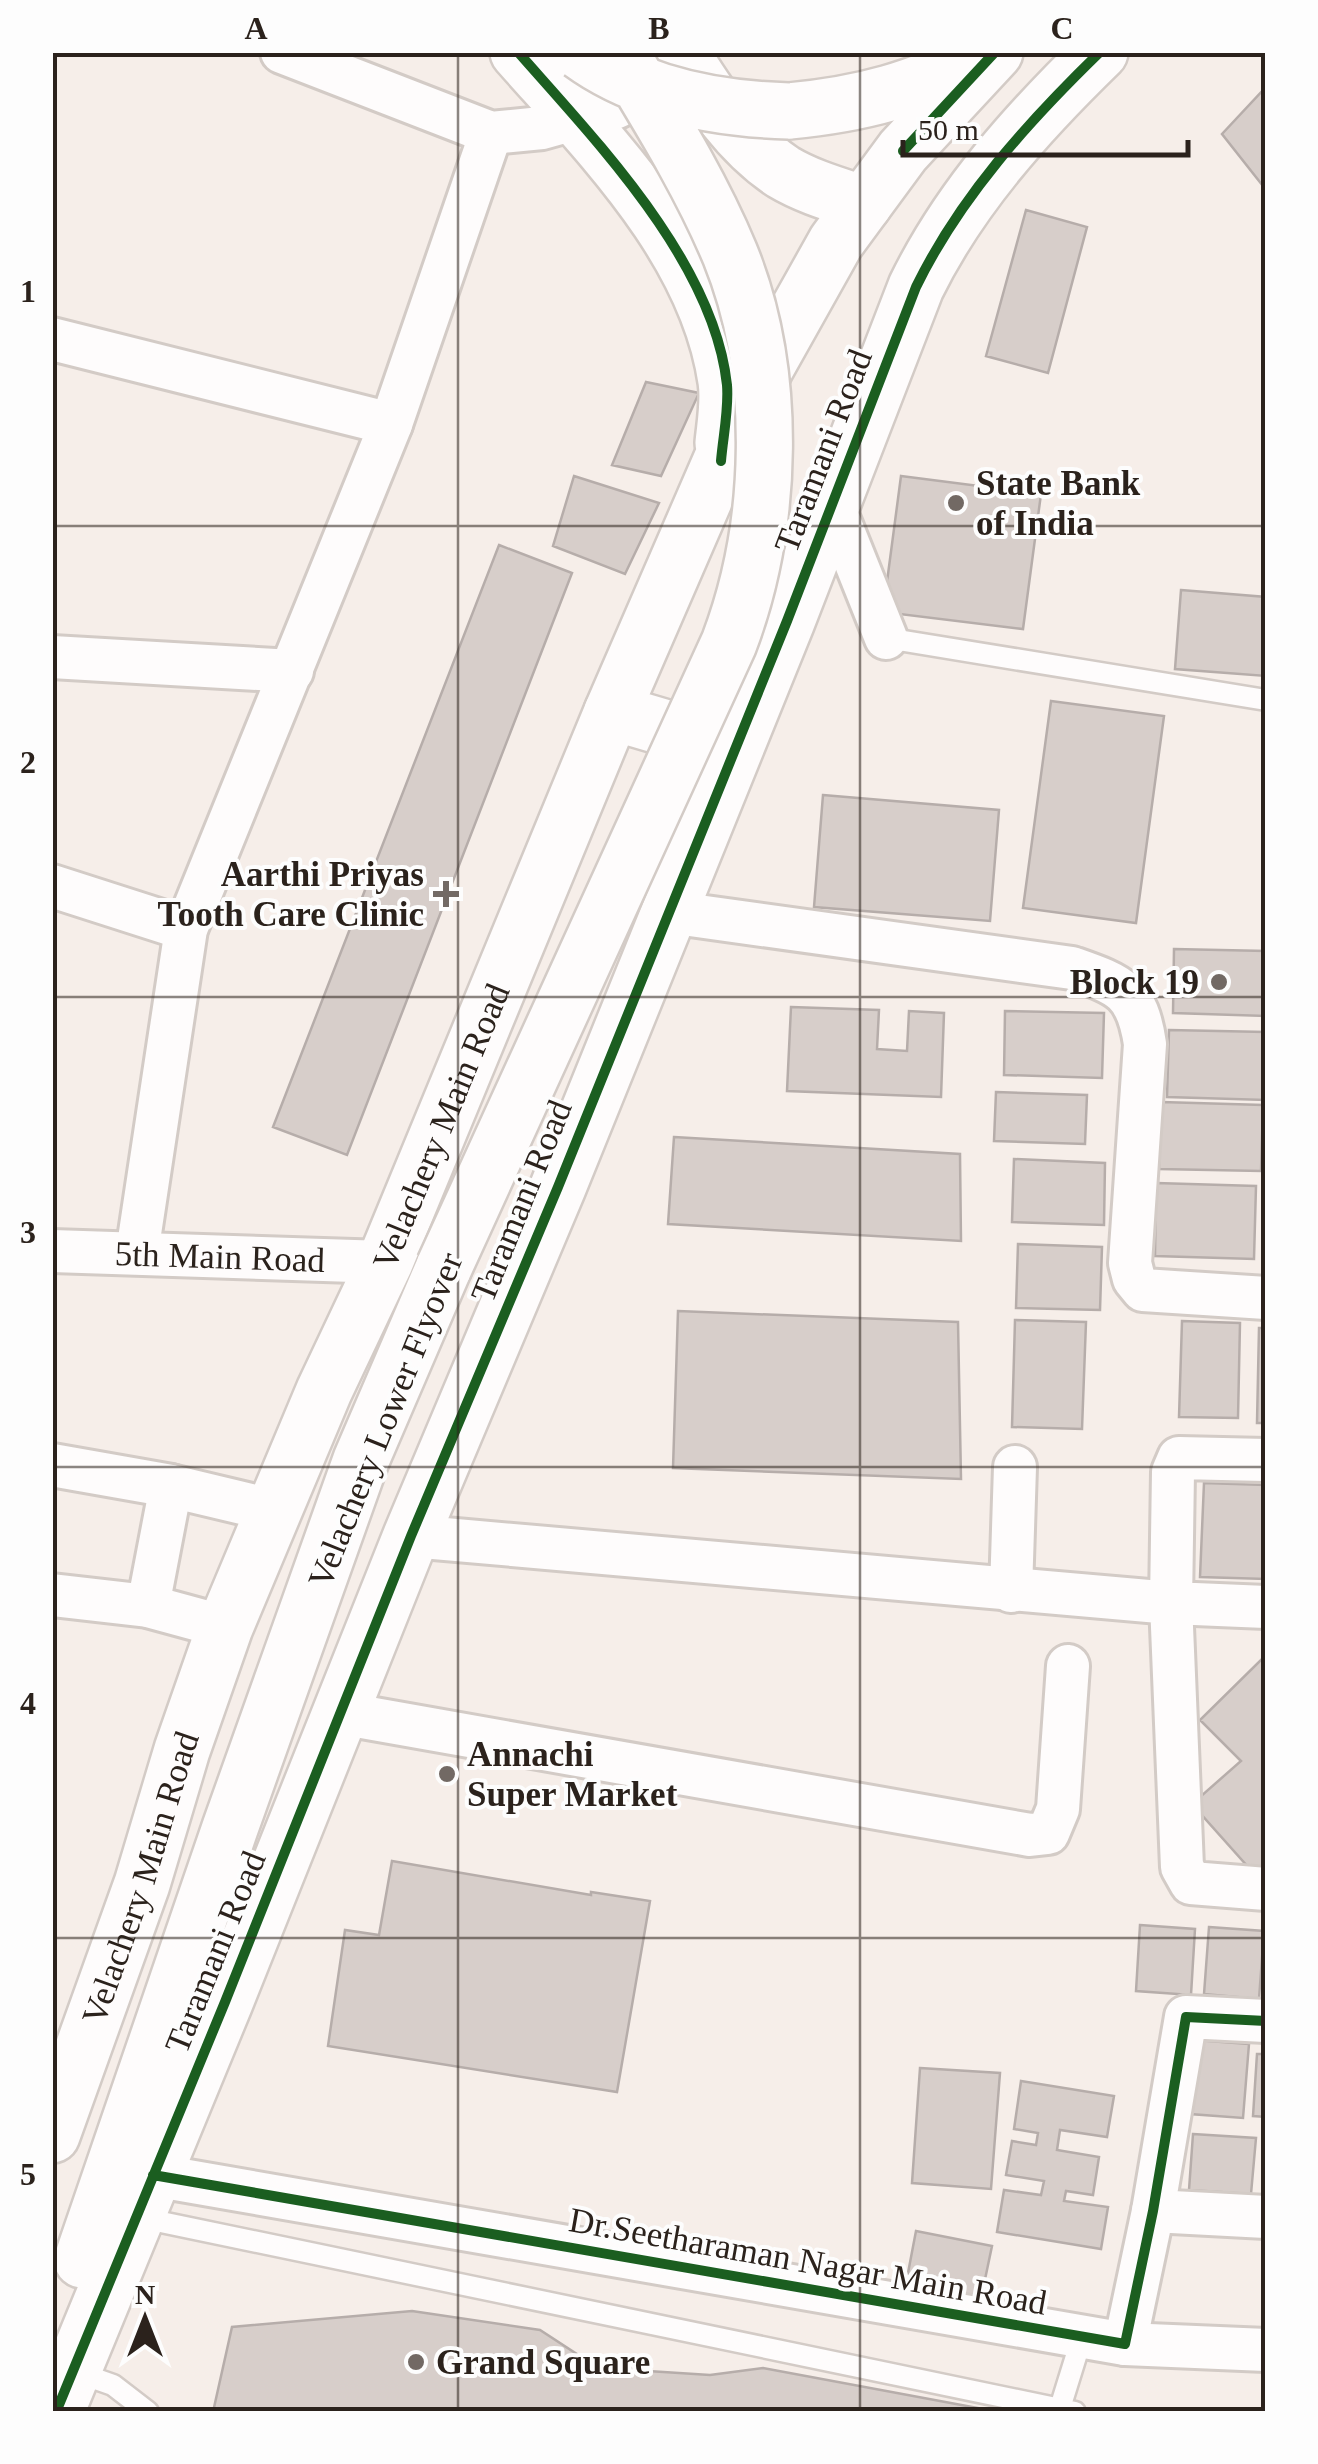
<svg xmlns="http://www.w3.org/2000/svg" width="1318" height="2464" font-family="'Times New Roman',serif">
  <rect width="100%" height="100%" fill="#f6eee9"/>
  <path fill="#d7ceca" stroke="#b6adaa" stroke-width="2.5" d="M1266,87V186H1263L1222,134Z
    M1026,210L1087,227L1048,373L986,356Z
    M646,382L699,393L661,476L612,465Z
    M574,476L659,503L625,574L553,546Z
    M901,476L1041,494L1023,629L883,612Z
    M499,545L572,573L347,1155L273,1127Z
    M1181,590L1266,597V676L1175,669Z
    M1051,701L1164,716L1136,923L1023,908Z
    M823,795L999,810L990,921L814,907Z
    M1174,949L1266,951V1016L1173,1013Z
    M791,1007L879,1010L877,1049L907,1051L909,1011L944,1013L941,1097L787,1091Z
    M1005,1011L1104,1013L1102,1078L1004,1075Z
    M1169,1030L1266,1032V1100L1167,1097Z
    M996,1092L1087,1095L1085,1144L994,1141Z
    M1161,1102L1263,1105L1261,1171L1159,1169Z
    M674,1137L960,1154L961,1241L668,1224Z
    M1014,1159L1105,1163L1104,1225L1012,1222Z
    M1156,1183L1256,1186L1254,1259L1155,1256Z
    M1018,1244L1102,1247L1100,1310L1016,1308Z
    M678,1311L958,1322L961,1479L673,1468Z
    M1015,1320L1086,1322L1082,1429L1012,1427Z
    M1182,1321L1240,1323L1238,1418L1179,1417Z
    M1259,1328H1266V1423H1257Z
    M1204,1483L1266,1485V1579L1200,1577Z
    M1266,1655V1872L1258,1878L1192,1804L1241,1761L1200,1720Z
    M392,1861L591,1895V1892L650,1901L617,2092L328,2046L345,1930L379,1935Z
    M1140,1925L1195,1929L1191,1995L1136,1991Z
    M1209,1927L1264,1931L1259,1999L1204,1994Z
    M1195,2040L1249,2044L1243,2118L1190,2114Z
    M1257,2054H1266V2117L1253,2116Z
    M920,2068L1000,2073L991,2189L912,2183Z
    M1021,2081L1114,2096L1107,2137L1060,2130L1057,2150L1099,2157L1093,2195L1066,2191L1064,2201L1108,2207L1101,2249L997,2232L1004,2190L1041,2195L1044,2181L1006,2175L1012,2141L1036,2145L1038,2133L1014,2129Z
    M1193,2134L1256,2138L1251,2194L1189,2190Z
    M916,2231L992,2246L979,2308L904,2294Z
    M412,2311L540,2330L580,2356L648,2371L710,2375L763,2368L999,2412H213L232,2327Z"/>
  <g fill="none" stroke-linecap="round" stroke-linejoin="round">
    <g stroke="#d3cbc6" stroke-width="25">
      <path id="service" d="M886,638L1266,700
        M137,2217L1075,2412
        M76,2372L113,2385L148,2412
        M1060,2408L1082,2337"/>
    </g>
    <g stroke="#d3cbc6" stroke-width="48">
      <g id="minor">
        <path d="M282,52L491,133L542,128L617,107L671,77"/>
        <path d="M52,339L391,424"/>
        <path d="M832,503L886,638"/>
        <path d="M52,657L292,671"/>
        <path d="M52,886L186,929"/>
        <path d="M669,912L1072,968C1120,985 1137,990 1145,1044L1130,1263L1134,1279L1143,1290L1266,1298"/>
        <path id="s1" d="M52,1251L385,1262"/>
        <path d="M137,1253L186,929L391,424L491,133"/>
        <path d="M1266,1460L1179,1458L1173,1472L1171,1603L1266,1607"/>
        <path d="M52,1465L171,1486L276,1511"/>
        <path d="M411,1536L1171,1603L1182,1867L1191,1883L1266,1889"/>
        <path d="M1011,1591L1015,1467"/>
        <path d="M52,1595L148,1606L225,1627"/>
        <path d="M148,1606L171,1486"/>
        <path d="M340,1713L1030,1835L1048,1833L1058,1809L1068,1666"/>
        <path d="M153,2175L1125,2344L1266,2350"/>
        <path d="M1153,2211L1266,2217"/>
        <path d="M1125,2344L1153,2211L1186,2017L1266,2021"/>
      </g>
    </g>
    <g stroke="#d3cbc6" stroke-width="60">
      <g id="primary">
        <path d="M518,52C602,147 707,251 726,381C729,402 725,423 723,443"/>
        <path d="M681,52C708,96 739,143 783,172C808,187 837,195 864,204"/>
        <path d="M789,111C864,104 915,89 983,56"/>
        <path d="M612,712L734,748"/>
        <path id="s2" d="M52,2135L142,1884L182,1750L225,1627L324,1391L385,1262L612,712L721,461L766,367L836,242L903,151L995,52"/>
        <path d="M82,2260L230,1828L361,1460L444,1267"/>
        <path d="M56,2412L225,2002L411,1536L558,1187L787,621L916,287C960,197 1028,122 1100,52"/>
      </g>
    </g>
    <use href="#service" stroke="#fefcfc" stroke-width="20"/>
    <use href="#minor" stroke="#fefcfc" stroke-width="42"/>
    <use href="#primary" stroke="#fefcfc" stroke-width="55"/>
    <g stroke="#d3cbc6" stroke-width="60" stroke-linecap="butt">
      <path id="primary-bridge" d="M581,52C640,95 718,109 789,111
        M444,1267L729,643C774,524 778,372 730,254C701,184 659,117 620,52"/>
    </g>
    <use href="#primary-bridge" stroke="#fefcfc" stroke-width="55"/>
    <g stroke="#fdfdfd" stroke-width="16">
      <path id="cycleway" d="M518,52C596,141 714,262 727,385C729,410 723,436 721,461
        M903,151L995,52
        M153,2175L1125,2344L1153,2211L1186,2017L1266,2021
        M56,2412L225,2002L411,1536L558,1187L787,621L916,287C960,197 1028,122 1100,52"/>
    </g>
    <use href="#cycleway" stroke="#1b5e20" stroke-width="10"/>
  </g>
  <path fill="none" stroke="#2b221c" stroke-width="2.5" stroke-opacity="0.55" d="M458,52V2412M860,52V2412M52,526H1266M52,997H1266M52,1467H1266M52,1938H1266"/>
  <g fill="#726964" stroke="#fdfdfd" stroke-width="4">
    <circle cx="956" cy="503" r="10"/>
    <path d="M441 879h10v10h10v10h-10v10h-10v-10h-10v-10h10z"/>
    <circle cx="1219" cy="982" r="10"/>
    <circle cx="447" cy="1774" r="10"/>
    <circle cx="416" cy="2362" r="10"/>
  </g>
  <g text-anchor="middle" stroke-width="8" stroke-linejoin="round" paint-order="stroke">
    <g font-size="35" fill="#2b221c" stroke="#fdfdfd">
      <text transform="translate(823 451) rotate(-69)" y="12">Taramani Road</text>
      <text dy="12" stroke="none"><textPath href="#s2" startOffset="1082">Velachery Main Road</textPath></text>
      <text transform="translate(521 1201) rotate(-68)" y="12">Taramani Road</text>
      <text dy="12" stroke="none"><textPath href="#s1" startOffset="168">5th Main Road</textPath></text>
      <text transform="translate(385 1420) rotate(-68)" y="12">Velachery Lower Flyover</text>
      <text dy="12" stroke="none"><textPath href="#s2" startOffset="272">Velachery Main Road</textPath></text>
      <text transform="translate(215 1952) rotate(-68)" y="12">Taramani Road</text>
      <text transform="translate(808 2261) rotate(10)" y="12">Dr.Seetharaman Nagar Main Road</text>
    </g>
    <g font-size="35" font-weight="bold" fill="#2b221c" stroke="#fdfdfd" text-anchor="start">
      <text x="976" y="495">State Bank<tspan x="976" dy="40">of India</tspan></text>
      <text x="424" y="886" text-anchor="end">Aarthi Priyas<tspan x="424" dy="40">Tooth Care Clinic</tspan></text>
      <text x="1199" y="994" text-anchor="end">Block 19</text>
      <text x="467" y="1766">Annachi<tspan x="467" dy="40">Super Market</tspan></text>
      <text x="436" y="2374">Grand Square</text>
    </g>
  </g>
  <rect width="1318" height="2464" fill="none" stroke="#fdfdfd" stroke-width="110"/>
  <g transform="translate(145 2319)" stroke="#fdfdfd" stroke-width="8" paint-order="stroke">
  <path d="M0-8L18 38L0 25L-18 38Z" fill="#2b221c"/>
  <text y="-15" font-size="28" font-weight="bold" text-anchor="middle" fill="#2b221c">N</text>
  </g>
  <path d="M903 140v15h285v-15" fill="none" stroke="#2b221c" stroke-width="5"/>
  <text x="918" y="140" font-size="30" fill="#2b221c" stroke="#fdfdfd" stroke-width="8" paint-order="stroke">50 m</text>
  <rect x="55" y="55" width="1208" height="2354" fill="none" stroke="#2b221c" stroke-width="4"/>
  <g font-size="32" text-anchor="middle" font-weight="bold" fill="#2b221c">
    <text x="256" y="39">A</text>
    <text x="659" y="39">B</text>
    <text x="1062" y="39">C</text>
    <text x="28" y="302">1</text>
    <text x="28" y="773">2</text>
    <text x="28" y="1243">3</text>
    <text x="28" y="1714">4</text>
    <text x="28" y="2185">5</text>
  </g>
</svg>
